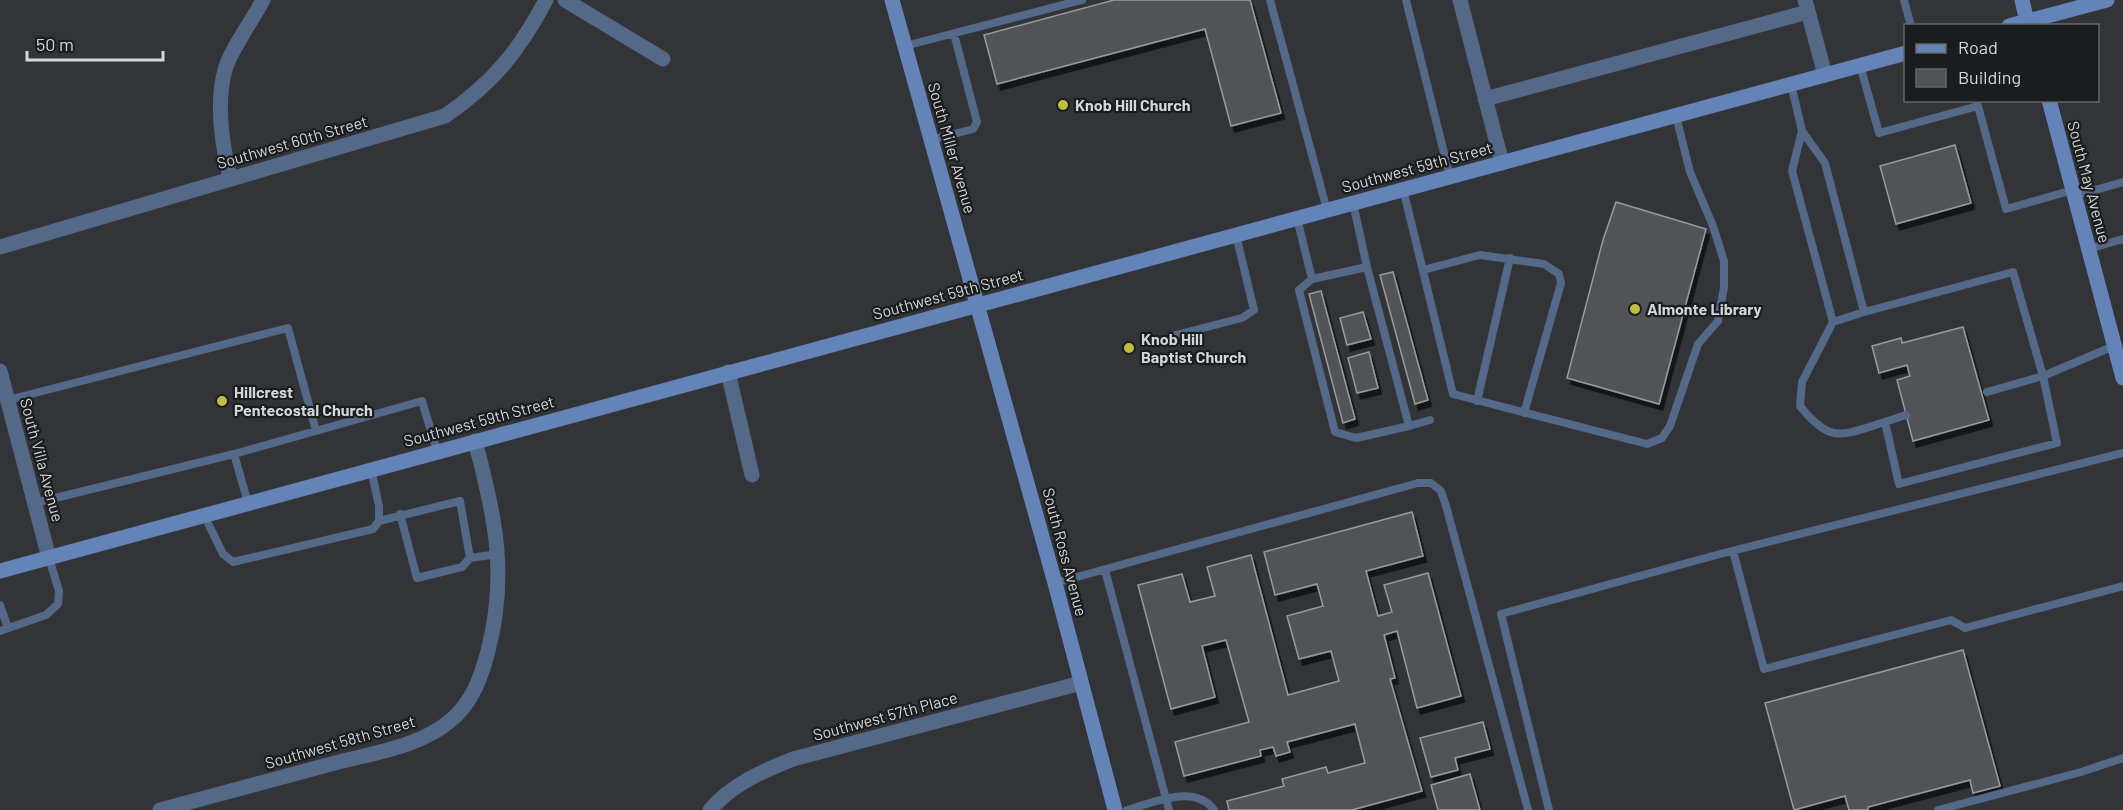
<svg xmlns="http://www.w3.org/2000/svg" width="2123" height="810" font-family="Barlow,sans-serif">
  <defs>
    <filter id="shadow"><feDropShadow dx="3.5" dy="6" stdDeviation="0" flood-color="#0009"/></filter>
  </defs>
  <rect width="100%" height="100%" fill="#333437"/>
  <path fill="#515356" stroke="#989a9d" stroke-width="1.5" filter="url(#shadow)" d="M1114,0H1250L1281,113L1231,126L1205,29L997,84L984,35Z
    M1955,145L1971,203L1896,224L1880,166Z
    M1616,202L1706,229L1659,404L1567,378L1603,240Z
    M1393,272L1428,400L1415,404L1380,275Z
    M1321,291L1355,419L1343,423L1309,294Z
    M1363,312L1371,339L1347,345L1340,318Z
    M1963,327L1989,420L1913,441L1897,380L1910,376L1907,365L1879,373L1872,346L1901,338L1902,343Z
    M1369,352L1378,388L1357,393L1348,358Z
    M1412,512L1423,556L1366,571L1378,616L1392,612L1384,585L1428,573L1461,696L1417,708L1397,631L1384,635L1395,678L1390,679L1422,791L1352,810H1229L1227,801L1284,786L1282,779L1326,767L1328,773L1365,763L1355,724L1287,742L1290,752L1276,756L1273,747L1260,750L1261,756L1184,776L1175,742L1249,722L1226,640L1202,646L1215,697L1171,709L1138,585L1182,574L1190,602L1215,596L1207,567L1251,555L1288,695L1339,681L1331,651L1299,659L1287,616L1323,606L1317,584L1275,595L1264,552Z
    M1963,650L2000,786L1973,793L1970,780L1868,807V810H1849L1845,796L1794,810L1765,703Z
    M1483,722L1490,749L1455,758L1458,770L1431,777L1420,738Z
    M1470,774L1480,810H1438L1431,785Z"/>
  <g fill="none" stroke-linecap="round" stroke-linejoin="round">
    <path stroke="#546888" stroke-width="8" d="M1270,0L1327,210
      M1406,0L1450,177
      M1904,0L1911,26
      M905,46L1082,0
      M1860,65L1879,133L1978,106L2006,209L2073,190
      M1791,84L1802,131
      M931,140L973,129L977,122L954,34
      M1403,189L1453,394L1647,444L1662,438L1670,426L1698,344L1718,321L1724,287V261L1713,226L1690,172L1676,116
      M2074,196L2123,182
      M1353,203L1367,267L1409,426L1430,420
      M1297,218L1312,279L1299,290L1335,432L1356,438L1409,426
      M2088,249L2123,239
      M1423,270L1480,255L1544,264L1559,274L1561,283L1524,413
      M1312,279L1367,267
      M1833,322L1864,312
      M1172,336L1242,318L1254,310L1236,235
      M1987,392L2043,376L2013,272L1864,312L1825,163L1802,131L1792,171L1833,322L1802,382L1800,406C1831,445 1842,435 1885,422L1899,484L2057,443L2043,376L2114,346
      M8,400L288,328L316,431
      M1477,401L1510,258
      M1885,422L1906,415
      M35,503L234,454
      M248,503L234,454L422,401L437,451
      M400,514L417,578L462,567L470,558
      M204,515L223,554L233,562L373,529L379,521V506L371,469
      M379,521L460,501L470,558L498,554
      M1733,551L1764,669L1951,620L1965,628L2123,586
      M1105,570L1169,810
      M1055,583L1418,483H1431L1441,491L1446,506L1528,810
      M0,605L8,628
      M0,631L46,615L58,604L59,591L49,558
      M1127,810C1152,803 1195,783 1214,810
      M1549,810L1501,614L1720,554L2123,453
      M1938,810L2081,772L2123,758"/>
    <path stroke="#546888" stroke-width="15" d="M565,0L663,59
      M1460,0L1502,163
      M1805,0L1825,75
      M1485,99L1808,12
      M230,177C222,145 216,103 225,70C229,52 254,18 263,0
      M0,247L445,116C493,83 519,51 546,0
      M0,371L49,558
      M728,372L752,475
      M160,810C218,794 277,779 335,763C373,753 419,747 450,721C472,703 481,678 488,651C508,574 495,515 475,441
      M710,810C732,784 763,771 793,759L1081,683"/>
    <path stroke="#6484b7" stroke-width="15" d="M892,0L1055,583L1115,810
      M2022,0L2028,26
      M2009,26L2107,0
      M2049,100L2123,378
      M0,571L1906,53"/>
  </g>
  <g fill="#bebf42" stroke="#1b1c1d" stroke-width="2">
    <circle cx="1063" cy="105" r="6"/>
    <circle cx="1635" cy="309" r="6"/>
    <circle cx="1129" cy="348" r="6"/>
    <circle cx="222" cy="401" r="6"/>
  </g>
  <g text-anchor="middle" stroke-width="4.5" stroke-linejoin="round" paint-order="stroke">
    <g font-size="16" font-weight="bold" fill="#d5d6d8" stroke="#1b1c1d" text-anchor="start">
      <text x="1075" y="111">Knob Hill Church</text>
      <text x="1647" y="315">Almonte Library</text>
      <text x="1141" y="345">Knob Hill<tspan x="1141" dy="18">Baptist Church</tspan></text>
      <text x="234" y="398">Hillcrest<tspan x="234" dy="18">Pentecostal Church</tspan></text>
    </g>
    <g font-size="16" fill="#d5d6d8" stroke="#1b1c1d">
      <text transform="translate(292 142) rotate(-16)" y="6">Southwest 60th Street</text>
      <text transform="translate(952 148) rotate(74)" y="6">South Miller Avenue</text>
      <text transform="translate(1417 167) rotate(-15)" y="6">Southwest 59th Street</text>
      <text transform="translate(2089 182) rotate(75)" y="6">South May Avenue</text>
      <text transform="translate(948 294) rotate(-15)" y="6">Southwest 59th Street</text>
      <text transform="translate(479 421) rotate(-15)" y="6">Southwest 59th Street</text>
      <text transform="translate(42 460) rotate(75)" y="6">South Villa Avenue</text>
      <text transform="translate(1065 552) rotate(75)" y="6">South Ross Avenue</text>
      <text transform="translate(885 716) rotate(-15)" y="6">Southwest 57th Place</text>
      <text transform="translate(340 742) rotate(-16)" y="6">Southwest 58th Street</text>
    </g>
  </g>
  <rect x="1904" y="24" width="195" height="78" fill="#1b1c1d" stroke="#656668" stroke-width="1.5"/>
  <rect x="1916" y="44" width="30" height="9" fill="#6484b7" stroke="#656668" stroke-width="1.5"/>
  <text x="1958" y="54" font-size="18" fill="#d5d6d8">Road</text>
  <rect x="1916" y="69" width="30" height="18" fill="#515356" stroke="#656668" stroke-width="1.5"/>
  <text x="1958" y="84" font-size="18" fill="#d5d6d8">Building</text>
  <path d="M27 51v9h136v-9" fill="none" stroke="#d5d6d8" stroke-width="3"/>
  <text x="36" y="51" font-size="18" fill="#d5d6d8" stroke="#1b1c1d" stroke-width="4.5" paint-order="stroke">50 m</text>
</svg>
